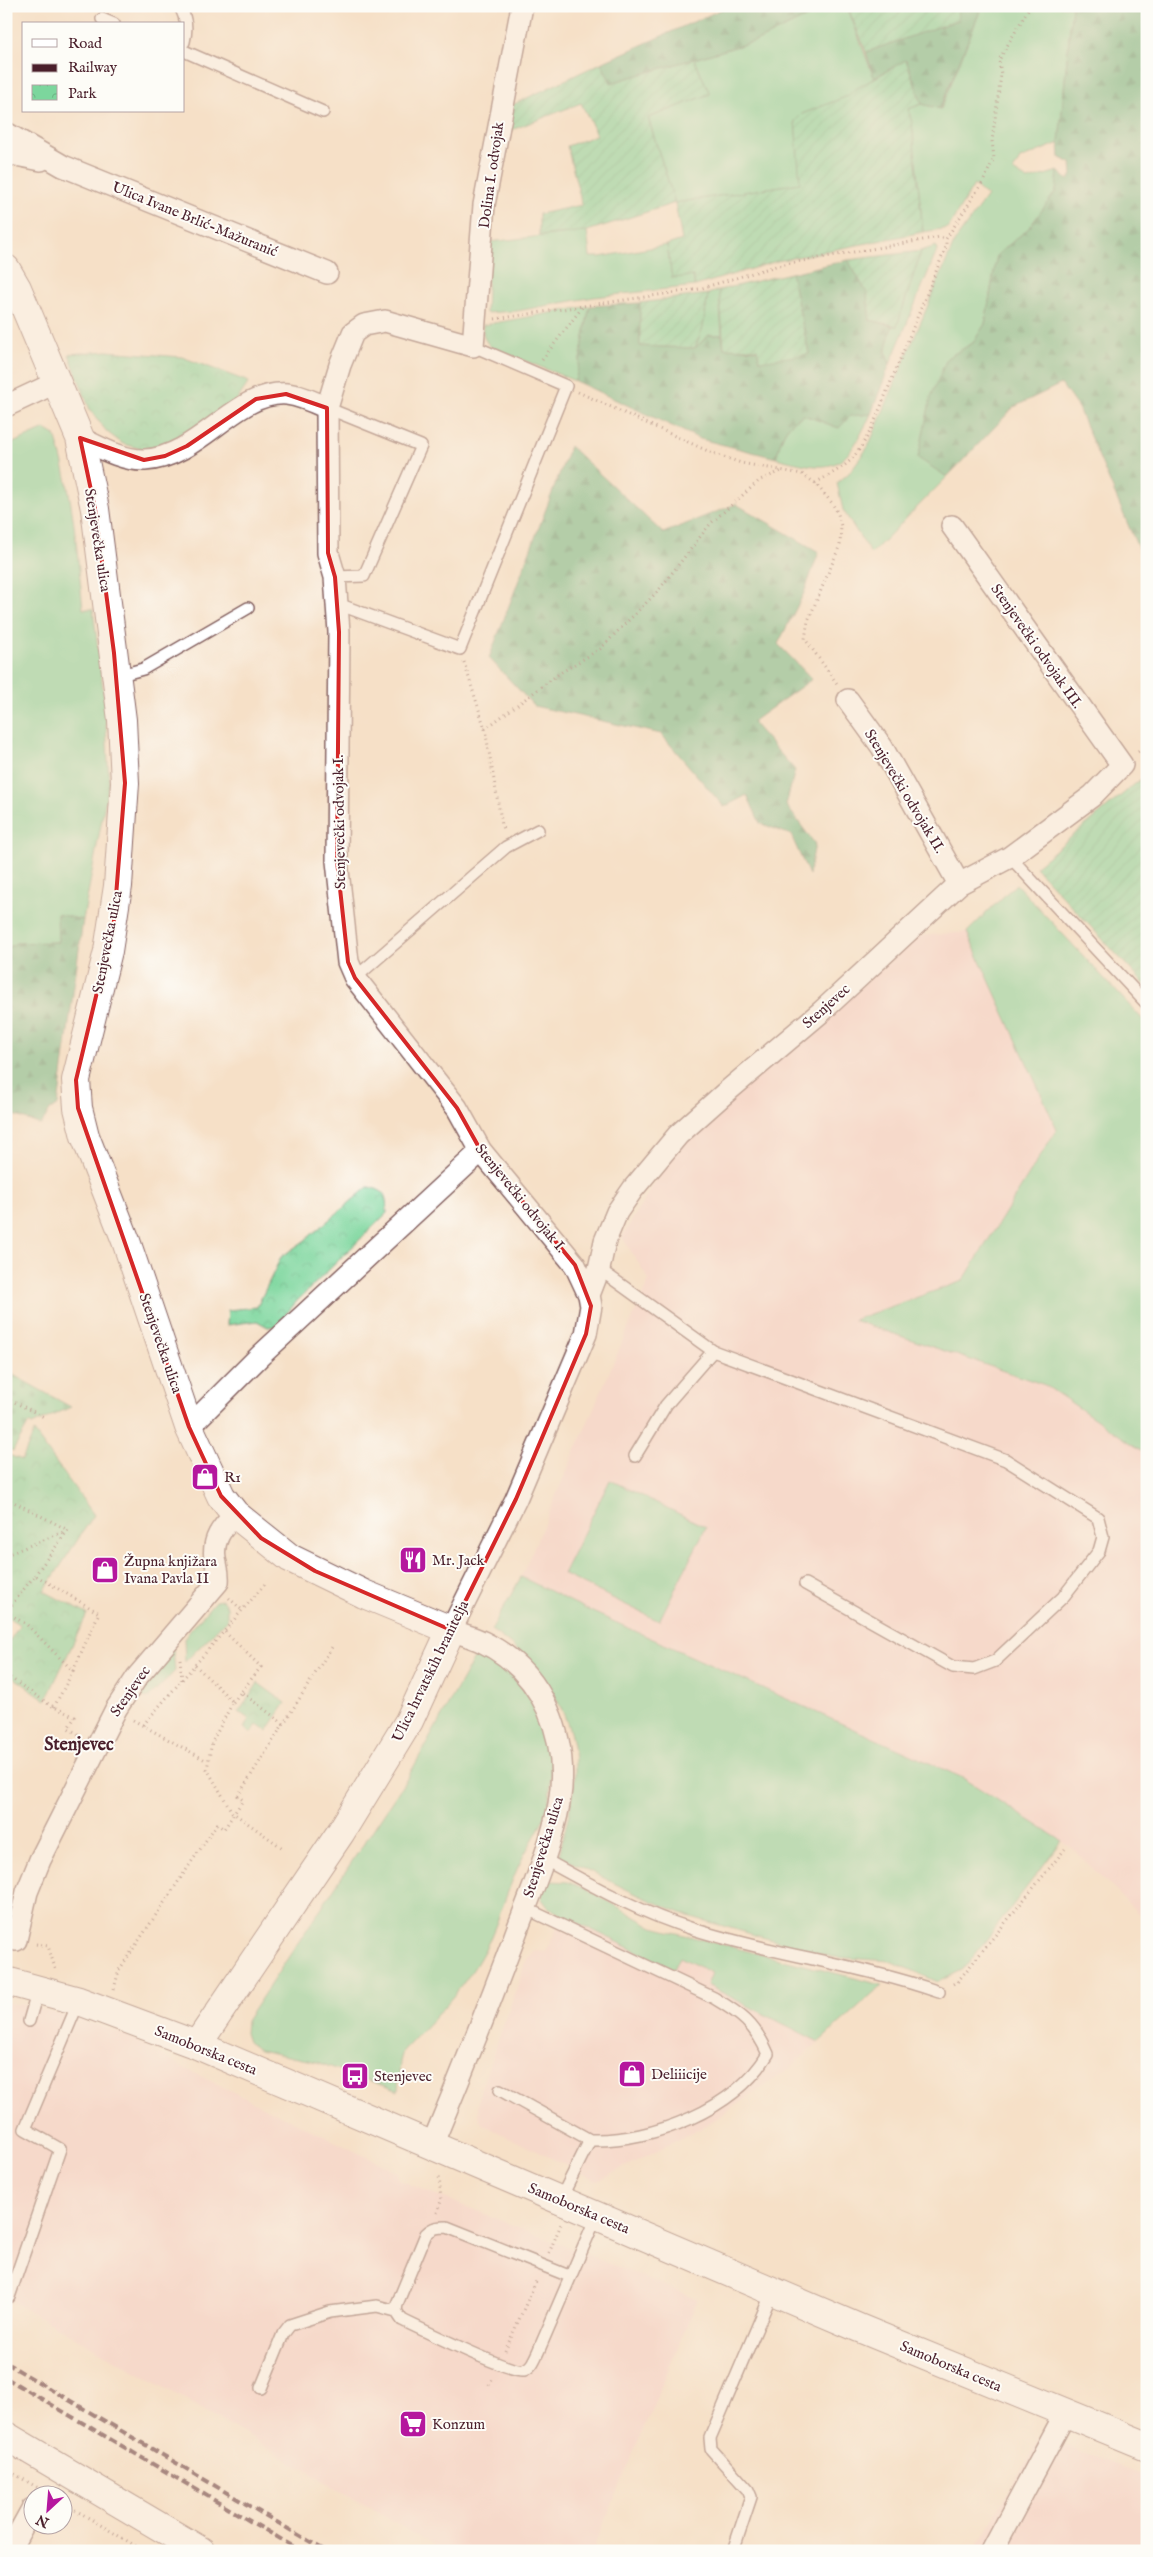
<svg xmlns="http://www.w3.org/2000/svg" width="1153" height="2557" font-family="'IM FELL English',serif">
  <defs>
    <pattern id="forest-firs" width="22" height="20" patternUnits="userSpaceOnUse" patternTransform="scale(1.25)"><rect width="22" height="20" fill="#65b784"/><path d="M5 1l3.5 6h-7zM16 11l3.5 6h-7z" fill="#55946c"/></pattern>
    <pattern id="cemetery-stones" width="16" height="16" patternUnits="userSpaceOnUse" patternTransform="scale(1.25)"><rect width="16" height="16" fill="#7cd69d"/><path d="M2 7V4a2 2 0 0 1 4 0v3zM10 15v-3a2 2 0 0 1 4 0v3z" fill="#6db787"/></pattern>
    <pattern id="park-crowns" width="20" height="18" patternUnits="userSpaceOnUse" patternTransform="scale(1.25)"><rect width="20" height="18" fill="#7cd69d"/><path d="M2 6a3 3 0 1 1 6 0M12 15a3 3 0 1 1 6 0" fill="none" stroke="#6db787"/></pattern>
    <pattern id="garden-furrows" width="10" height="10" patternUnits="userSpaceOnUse" patternTransform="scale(1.25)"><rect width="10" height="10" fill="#7cd69d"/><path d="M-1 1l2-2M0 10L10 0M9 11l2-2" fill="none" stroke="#6db787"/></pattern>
  </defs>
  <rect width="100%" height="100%" fill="#fdfcf7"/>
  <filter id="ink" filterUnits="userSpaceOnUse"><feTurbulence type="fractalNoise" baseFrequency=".02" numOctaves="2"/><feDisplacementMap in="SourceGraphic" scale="10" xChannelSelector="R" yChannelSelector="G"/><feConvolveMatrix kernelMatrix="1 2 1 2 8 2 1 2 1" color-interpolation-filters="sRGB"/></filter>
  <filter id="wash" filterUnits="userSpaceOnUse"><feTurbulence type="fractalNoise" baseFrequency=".0096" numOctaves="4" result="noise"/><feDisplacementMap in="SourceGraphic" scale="20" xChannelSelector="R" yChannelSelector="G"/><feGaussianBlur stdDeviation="1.12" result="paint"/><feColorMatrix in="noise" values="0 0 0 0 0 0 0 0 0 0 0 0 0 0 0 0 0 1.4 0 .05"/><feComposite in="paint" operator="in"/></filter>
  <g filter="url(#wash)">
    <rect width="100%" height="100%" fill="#f6e0c7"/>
    <path fill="#f7d0ce" d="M967,932L1057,1129L963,1281L854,1320L1045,1385L1147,1454V1922L1072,1848L963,1778L588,1610L521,1577L649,1280L622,1237L675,1148L919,936Z
      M567,1906L882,1985L788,2070L708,2124L598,2181L484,2125L479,2120L478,2108L480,2091L527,1959L535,1951L546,1952Z
      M6,2003L28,2005L123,2033L188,2070L396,2171L399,2180L698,2299L592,2551H443L188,2401L6,2298Z
      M1040,2437L1147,2476V2551H975Z"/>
    <path fill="#7cd69d" stroke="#637a64" d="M829,6H847L874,78L848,96L802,114L795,121L801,183L675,203L648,118L710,94L694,59L759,40Z
      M982,6H1072L1059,143L1020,159L1013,171L1028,180L1058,171L1057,191L1029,228L997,255L985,324L973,343L947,358L918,457L947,477L871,554L843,510L837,483L849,473L868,447L955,241L987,196L974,185L948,228L923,232L912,123L908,109L922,104L941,109Z
      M587,231L590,257H600L667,245L672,277L693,276L695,286L594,297L517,311L486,313L489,242Z
      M936,246L937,251L890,364C883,348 886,342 892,326H897L921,251Z
      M719,290L722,335H709L695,348L703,327L708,294Z
      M590,306C584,332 582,356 575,381L491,347C484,340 482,335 483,325Z
      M871,414C844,470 837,474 776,458C782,437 783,426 804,415L839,428L849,416Z
      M45,429L55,435C73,492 77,551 83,609H93L105,705L109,782L83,920L57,915L59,942L16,943L6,949V446Z
      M1016,884L1147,1024V1454L1045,1385L853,1320L963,1281L1057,1129L967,932Z
      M610,1480L706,1527L659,1621L563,1574Z
      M521,1577L588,1610L963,1778L1062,1841L964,1969L938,1982L890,1961L832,1957L688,1916L638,1895L559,1856C564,1833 571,1809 574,1785C582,1720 542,1664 491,1630Z
      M222,1600L227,1607V1619L185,1662L184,1638L215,1601Z
      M173,1649L175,1671C169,1677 152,1696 147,1699L136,1694Z
      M477,1653C498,1656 514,1677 526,1693C552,1728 558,1779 543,1820C536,1836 525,1851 518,1867C507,1891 500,1917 489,1941C469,1984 435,2017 403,2051L400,2062L398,2091L317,2062L259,2050L248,2042L245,2033L246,2021L408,1777Z
      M550,1881L568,1882L589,1890L653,1927L882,1985L819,2042L707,1985L712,1973L680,1957L674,1969L563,1916L548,1907L541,1898L545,1883Z"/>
    <path fill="url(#forest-firs)" stroke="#586b58" d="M729,6H829L759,40L611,83L601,63Z
      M957,6H982L940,109L922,104L906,60L874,78L866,52L958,20Z
      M1072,6H1147V569L1078,408L1061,384L1014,407L947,477L918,458L931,397L947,358L973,343L985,324L997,255L1029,228L1056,191L1058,171L1068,180L1072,175L1071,163L1060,158L1059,143Z
      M848,260L867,293L870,320L892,326L885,352L890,364L871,414L850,416L839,428L804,415C783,426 782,437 776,458L700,439L575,381C582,356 584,332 590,306L640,303V346L695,348L709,335H722L724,348L809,353L791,273Z
      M570,446L663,533L736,504L819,552L804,593L778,644L812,679L752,722L795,770L786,805L815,844L809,875L791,835L760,823L747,795L724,807L661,734L534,706L489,658Z
      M57,914L83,920L58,1105L49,1111L41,1125L6,1112V949L16,943L58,942Z"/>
    <path fill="url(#cemetery-stones)" stroke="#637a64" d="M6,1371L71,1407L32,1425L29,1423L13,1451L6,1448Z"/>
    <path fill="url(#park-crowns)" stroke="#637a64" d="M107,351L182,357L249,382L231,409L161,449H142L123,444L107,432L90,410L69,354Z
      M368,1187C387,1191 386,1195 387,1213L297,1301L276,1326L268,1327L257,1321L227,1325L228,1310L257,1307L281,1257L304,1241Z
      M34,1432L94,1515L44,1591L87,1614L46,1700L6,1672V1646L20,1625L6,1616V1454L22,1460Z
      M258,1683L286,1703L267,1731L257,1725L251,1733L244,1728L249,1719L239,1712Z"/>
    <path fill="url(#garden-furrows)" stroke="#637a64" d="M847,6H957L958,20L866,52Z
      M694,59L710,94L648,118L675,203L800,183L795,121L802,114L848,96L854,90L906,60L922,104L908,109L912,123L923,232L777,261L695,286L693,276L672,278L667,245L682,240L675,203L587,231L539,236V214L582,205L567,146L597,135L581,103L504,133L510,106L601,63L611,83Z
      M921,251L897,326L870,320L867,293L848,260Z
      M791,273L809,354L760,361L757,349L724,348L719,290Z
      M708,294L703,327L695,348L640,346V303Z
      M1147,774V987L1035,867Z"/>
  </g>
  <g filter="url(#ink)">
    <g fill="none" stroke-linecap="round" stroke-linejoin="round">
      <g stroke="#866362" stroke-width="14">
        <path id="lane" d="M179,6C187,17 187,30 184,42
          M102,19L114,24
          M184,51L323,112
          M327,408L421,446L364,576L335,577
          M338,604L460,649L566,386L473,346
          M117,676L143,669L248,608
          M1010,857L1147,1004
          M355,978L506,847L538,830
          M599,1269L713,1351L1006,1460L1098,1518L1103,1537L1099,1551L1063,1597L995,1661L974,1669L953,1667L805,1584
          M635,1456L666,1405L713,1351
          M542,1858C591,1885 640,1913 693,1929C774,1955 859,1964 939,1992
          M525,1908L714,1998C741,2014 755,2024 768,2054C735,2109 653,2142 590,2140
          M29,2021L38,1990
          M500,2090L590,2140L560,2200
          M569,2276L447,2227C438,2227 433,2227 426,2234L397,2304L396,2311L402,2320C419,2328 512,2374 524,2370C532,2367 534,2360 538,2352L597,2215
          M6,2295L9,2297L60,2149L25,2129L79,2001
          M261,2388L283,2334L290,2325L330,2312L377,2306L396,2311
          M733,2551L751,2497L748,2490L711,2449L710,2438L773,2290"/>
      </g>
      <g stroke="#866362" stroke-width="24">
        <path id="street" d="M6,133L63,166L327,273
          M6,153L41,160
          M6,406L55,383
          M80,438C99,447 123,461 145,460C200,457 236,390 287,394C302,396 314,402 327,408
          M848,700L882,747L959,884
          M589,1295L599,1269L605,1241L617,1212L633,1189L678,1135L724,1094L821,1012L959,884L1010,857L1092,796L1122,765L952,526
          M189,1427L261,1355L481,1151
          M16,1940L27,1892L40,1860L116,1709L137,1677L218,1582C219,1573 217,1568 215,1559C212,1539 222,1528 235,1514
          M432,2145C460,2078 487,2010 513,1941C528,1899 551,1848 559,1804C570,1739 544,1672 483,1642C473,1637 461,1634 451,1630L516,1499L586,1334L591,1306L589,1295L575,1265L481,1151L457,1108L355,978L348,962L337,861L339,632L335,577L328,553L327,408L340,365L353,333L364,325L385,321L473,346L484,205L522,6
          M9,2551L32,2509
          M992,2551L1065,2414"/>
      </g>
      <g stroke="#866362" stroke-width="30">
        <path id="secondary" d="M6,269L17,288L80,438L95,509L122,720L125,783L118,886L108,951L76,1080L78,1108L85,1136L126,1241L189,1427L221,1496L235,1514L290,1558L364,1594L451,1630L409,1721L341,1832L197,2045
          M6,1981L79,2001L197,2045L859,2328L1147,2446
          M6,2436L201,2551"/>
      </g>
      <path stroke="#866362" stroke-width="3" stroke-dasharray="1 4" stroke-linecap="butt" d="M495,319L699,289L779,265L940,237L946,239
        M542,360L584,305
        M578,392L710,452L741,463L802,474L815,483L832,503L838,514L841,526L840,545L808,621L805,639L838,685
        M815,483C849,464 853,463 872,428L946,247V239L984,180L994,158L992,141L1001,75L999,60L1030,6
        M464,662L485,729L503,831
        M485,729L560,673L600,649L658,591L711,523L760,480L784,470
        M1138,752L1147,745
        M6,1398L44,1417
        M6,1405L9,1399
        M6,1498L68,1530L35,1575
        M6,1555L68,1530
        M229,1598L243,1611
        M6,1612L26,1624L73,1671L99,1613L35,1575L6,1612
        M225,1632L261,1667L241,1692
        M180,1659L182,1680
        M195,1665L233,1702L212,1742L207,1769L232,1812L284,1849
        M6,1675L50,1705L75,1717L68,1728L81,1736
        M233,1702L241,1692L284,1724
        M54,1707L73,1671
        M133,1720L207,1761
        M143,1725L265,1584
        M36,1944L48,1946L56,1971
        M953,1984L958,1981L1065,1849
        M114,1989L119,1970L217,1824L224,1829L243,1800L238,1796L332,1647
        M437,2213L441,2201L439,2174
        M549,2253L561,2224
        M505,2351L537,2279
        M489,2385L493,2377
        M6,2469L40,2489
        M62,2502L144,2551"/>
      <use href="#lane" stroke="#fff" stroke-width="11"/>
      <use href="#street" stroke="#fff" stroke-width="21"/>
      <use href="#secondary" stroke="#fff" stroke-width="28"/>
      <path stroke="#4a1f2b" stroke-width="4" stroke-dasharray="8 4" stroke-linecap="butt" d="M6,2363L326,2551
        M6,2378L301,2551"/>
    </g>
  </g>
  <path d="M0 0H1153V2557H0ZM286,394L327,408L328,553L335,577L339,632L337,861L348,962L355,978L457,1108L481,1151L575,1265L591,1306L586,1334L516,1499L451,1630L315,1571L261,1538L221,1496L189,1427L78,1108L76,1080L114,921L125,783L114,653L95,509L80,438L144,460L165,456L187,446L256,399Z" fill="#f6e0c7" fill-opacity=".55" fill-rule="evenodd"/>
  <path fill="none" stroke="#d62828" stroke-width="4" stroke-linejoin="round" d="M286,394L327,408L328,553L335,577L339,632L337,861L348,962L355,978L457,1108L481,1151L575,1265L591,1306L586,1334L516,1499L451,1630L315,1571L261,1538L221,1496L189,1427L78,1108L76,1080L114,921L125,783L114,653L95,509L80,438L144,460L165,456L187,446L256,399Z"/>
  <defs>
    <g id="shop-square" transform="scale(1.4375)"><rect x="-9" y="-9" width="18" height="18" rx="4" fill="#b5179e" stroke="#fdfcf7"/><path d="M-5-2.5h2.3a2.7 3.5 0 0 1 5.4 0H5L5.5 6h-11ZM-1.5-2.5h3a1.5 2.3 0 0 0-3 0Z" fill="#fff"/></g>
    <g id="restaurant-square" transform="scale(1.4375)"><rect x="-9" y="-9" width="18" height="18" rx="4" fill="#b5179e" stroke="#fdfcf7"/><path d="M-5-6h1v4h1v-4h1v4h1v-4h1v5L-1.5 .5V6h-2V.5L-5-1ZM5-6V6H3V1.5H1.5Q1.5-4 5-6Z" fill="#fff"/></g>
    <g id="bus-square" transform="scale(1.4375)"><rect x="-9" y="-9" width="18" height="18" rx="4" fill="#b5179e" stroke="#fdfcf7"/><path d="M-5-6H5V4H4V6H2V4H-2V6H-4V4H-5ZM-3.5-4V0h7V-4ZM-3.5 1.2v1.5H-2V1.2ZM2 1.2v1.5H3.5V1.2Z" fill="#fff"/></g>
    <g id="supermarket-square" transform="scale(1.4375)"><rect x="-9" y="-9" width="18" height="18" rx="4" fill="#b5179e" stroke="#fdfcf7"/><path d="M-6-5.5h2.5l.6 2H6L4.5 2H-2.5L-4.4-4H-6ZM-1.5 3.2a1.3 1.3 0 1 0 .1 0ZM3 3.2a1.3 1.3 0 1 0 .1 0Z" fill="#fff"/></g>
  </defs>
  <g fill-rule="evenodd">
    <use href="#shop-square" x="205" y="1477"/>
    <use href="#restaurant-square" x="413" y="1560"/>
    <use href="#shop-square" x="105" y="1570"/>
    <use href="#shop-square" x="632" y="2074"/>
    <use href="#bus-square" x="355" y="2076"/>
    <use href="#supermarket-square" x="413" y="2424"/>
  </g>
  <g text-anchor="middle" stroke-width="4" stroke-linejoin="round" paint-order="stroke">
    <g font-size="15" fill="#4a1f2b" stroke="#fdfcf7">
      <text transform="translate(491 175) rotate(-82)" y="5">Dolina I. odvojak</text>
      <text transform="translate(195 219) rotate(22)" y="5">Ulica Ivane Brlić-Mažuranić</text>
      <text transform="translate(98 540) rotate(81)" y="5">Stenjevečka ulica</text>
      <text transform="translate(1037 646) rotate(55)" y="5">Stenjevečki odvojak III.</text>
      <text transform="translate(905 791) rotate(59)" y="5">Stenjevečki odvojak II.</text>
      <text transform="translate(339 822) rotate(-91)" y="5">Stenjevečki odvojak I.</text>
      <text transform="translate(107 942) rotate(-79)" y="5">Stenjevečka ulica</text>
      <text transform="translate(826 1006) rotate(-42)" y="5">Stenjevec</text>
      <text transform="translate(521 1198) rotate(51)" y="5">Stenjevečki odvojak I.</text>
      <text transform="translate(161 1343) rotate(71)" y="5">Stenjevečka ulica</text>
      <text transform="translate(430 1671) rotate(-64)" y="5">Ulica hrvatskih branitelja</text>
      <text transform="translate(130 1691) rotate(-55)" y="5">Stenjevec</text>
      <text transform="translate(543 1847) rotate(-73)" y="5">Stenjevečka ulica</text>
      <text transform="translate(206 2050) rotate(22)" y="5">Samoborska cesta</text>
      <text transform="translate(579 2208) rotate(23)" y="5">Samoborska cesta</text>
      <text transform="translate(951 2366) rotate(23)" y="5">Samoborska cesta</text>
    </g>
    <g font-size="15" fill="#4a1f2b" stroke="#fdfcf7" text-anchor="start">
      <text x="224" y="1482">R1</text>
      <text x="432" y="1565">Mr. Jack</text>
      <text x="124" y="1566">Župna knjižara<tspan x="124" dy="17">Ivana Pavla II</tspan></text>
      <text x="651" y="2079">Deliiicije</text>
      <text x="374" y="2081">Stenjevec</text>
      <text x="432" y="2429">Konzum</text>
    </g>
    <g font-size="18" font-weight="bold" fill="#4a1f2b" stroke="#fdfcf7">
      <text x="79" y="1750">Stenjevec</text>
    </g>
  </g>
  <rect width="1153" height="2557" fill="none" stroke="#fdfcf7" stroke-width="25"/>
  <rect x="22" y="22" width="162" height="90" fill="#fdfcf7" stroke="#b5a4a5"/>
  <rect x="32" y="39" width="25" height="8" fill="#ffffff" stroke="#b5a4a5"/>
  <text x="68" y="48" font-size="15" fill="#4a1f2b">Road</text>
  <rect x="32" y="64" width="25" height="8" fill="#4a1f2b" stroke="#b5a4a5"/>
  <text x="68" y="72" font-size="15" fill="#4a1f2b">Railway</text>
  <rect x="32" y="85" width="25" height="15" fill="url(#park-crowns)" stroke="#b5a4a5"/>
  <text x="68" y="98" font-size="15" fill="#4a1f2b">Park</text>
  <g transform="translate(48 2510) rotate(206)"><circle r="24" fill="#fdfcf7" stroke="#b5a4a5"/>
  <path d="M0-4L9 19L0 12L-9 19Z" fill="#b5179e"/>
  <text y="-8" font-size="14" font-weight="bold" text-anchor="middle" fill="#4a1f2b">N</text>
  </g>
</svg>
